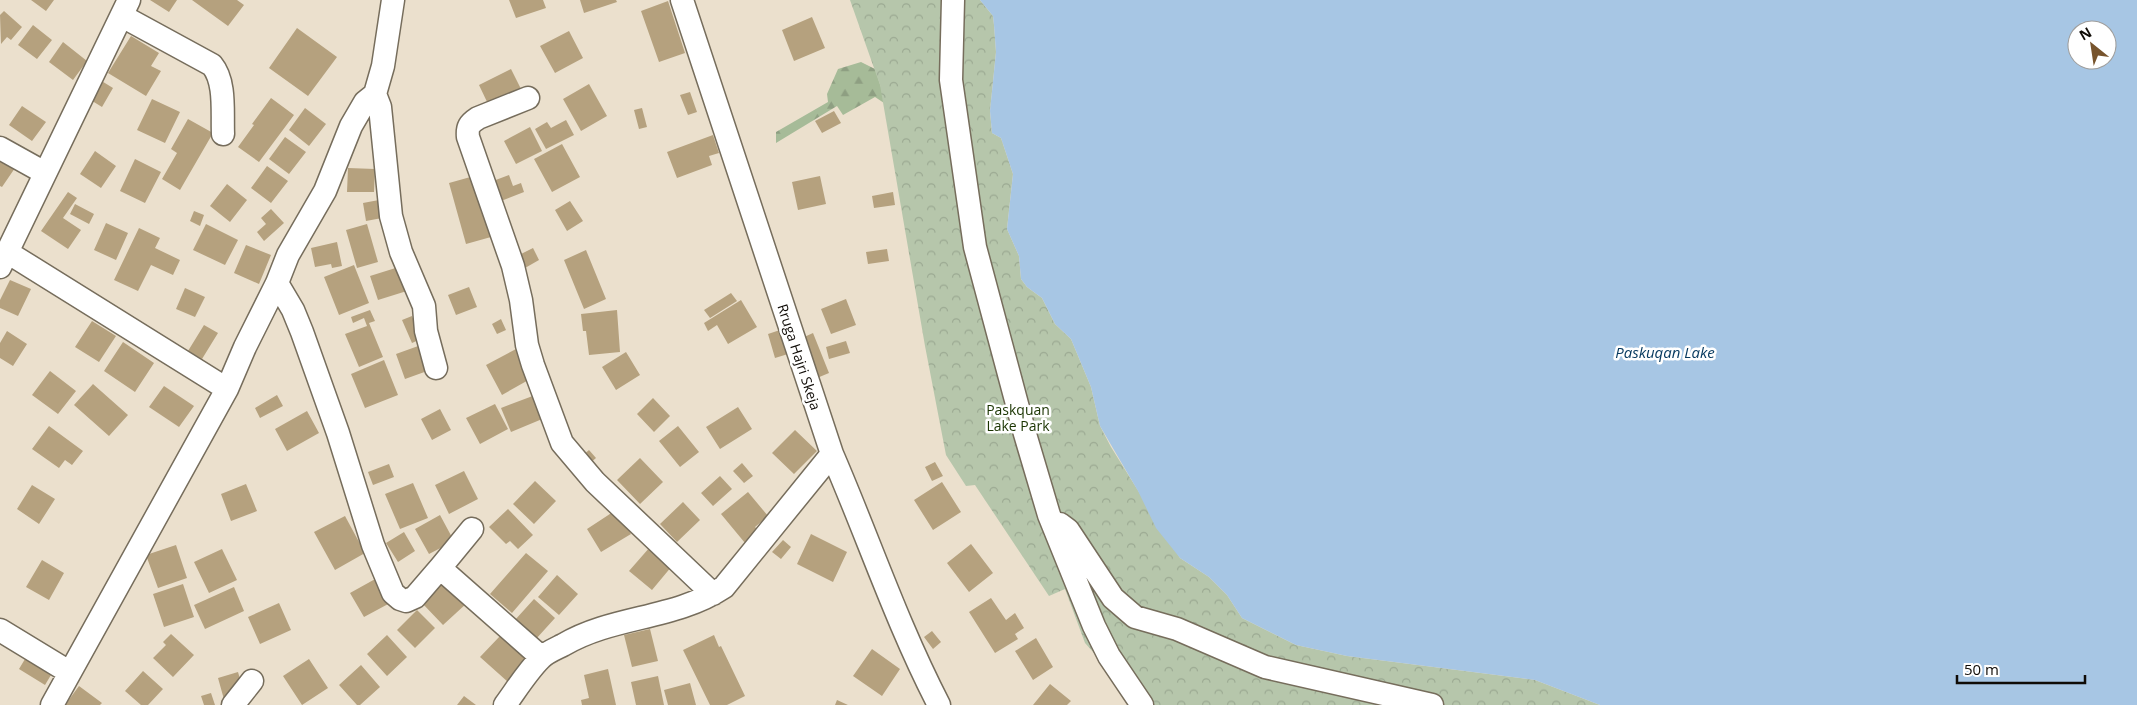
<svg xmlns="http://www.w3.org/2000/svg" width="2137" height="705" font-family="'Open Sans',sans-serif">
  <defs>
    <pattern id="forest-firs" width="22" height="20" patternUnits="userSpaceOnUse" patternTransform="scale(1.25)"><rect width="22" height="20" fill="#a6bb98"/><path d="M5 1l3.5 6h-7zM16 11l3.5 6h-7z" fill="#8e9f82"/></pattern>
    <pattern id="park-crowns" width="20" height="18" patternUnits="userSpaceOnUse" patternTransform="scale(1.25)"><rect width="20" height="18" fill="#b6c6ab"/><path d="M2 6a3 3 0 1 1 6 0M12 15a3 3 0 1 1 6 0" fill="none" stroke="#9ba992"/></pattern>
  </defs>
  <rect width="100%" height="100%" fill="#ebe0cd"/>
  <path fill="url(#forest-firs)" d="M861,62L875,69L887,105L875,97L843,115L837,106L776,143V132L828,102L827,94L838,69Z"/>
  <path fill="url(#park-crowns)" d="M850,0H980L993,16L994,25L996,52L990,111L992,133L1001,138L1013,174L1007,229L1019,256L1021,279L1027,287L1042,298L1055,324L1071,339L1091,387L1100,426L1111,447L1180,558L1209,577L1227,595L1242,618L1296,645L1347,656L1535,680L1600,705H1136L1119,681L1085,643L1065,589L1049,596L975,485L966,486L946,455L925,346L880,85Z"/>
  <path fill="#a7c6e4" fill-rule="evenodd" d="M980,0H2137V705H1600L1535,680L1347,656L1296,645L1242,618L1227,595L1209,577L1180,558L1156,528L1138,491L1100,426L1091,387L1071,339L1055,324L1042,298L1027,287L1021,279L1019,256L1007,229L1013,174L1001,138L992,133L990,111L996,52L994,25L993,16ZM2077,30H2107V60H2077Z"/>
  <path fill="#b5a17e" d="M31,0H54L46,11Z
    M150,0H177L169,12Z
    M192,0H237L244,5L228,26Z
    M509,0H543L546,8L516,18Z
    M580,0H616L617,2L584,13Z
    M668,1L685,53L659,62L641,11Z
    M4,11L22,27L11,40L7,37L1,44L0,15Z
    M812,17L825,48L794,61L782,30Z
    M33,25L52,40L37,59L18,45Z
    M297,28L337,57L308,96L269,68Z
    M569,31L583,58L555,73L540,46Z
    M131,36L159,53L151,66L161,71L146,96L108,73Z
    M63,42L87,61L73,80L49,62Z
    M511,69L521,89L489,106L479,85Z
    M100,80L113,88L102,107L89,99Z
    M589,84L607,116L581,131L563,99Z
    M690,92L697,112L688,115L680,95Z
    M271,98L294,115L259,162L238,147L254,125L252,124Z
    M152,99L180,112L165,143L137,130Z
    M22,106L46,122L32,141L9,125Z
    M305,108L326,124L309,146L289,130Z
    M642,108L647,127L639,129L634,110Z
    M834,111L841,123L822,133L815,121Z
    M188,119L213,133L180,190L162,179L177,153L171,149Z
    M566,120L574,135L546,149L535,129L547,122L551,128Z
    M530,127L542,151L516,164L504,141Z
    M713,135L719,153L709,156L712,165L677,178L667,152Z
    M285,137L306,152L289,174L269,159Z
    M562,144L580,177L552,192L534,159Z
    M95,151L116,166L101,188L80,174Z
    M0,158L15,168L2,187L0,186Z
    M135,159L161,172L145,203L120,191Z
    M267,166L288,181L271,203L251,188Z
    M348,168L375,169L374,192H347Z
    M509,175L513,186L521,183L524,192L501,201L493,181Z
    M474,176L491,237L466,244L449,183Z
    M820,176L826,204L798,210L792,182Z
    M227,184L247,200L230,222L210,206Z
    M68,192L77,198L63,218L81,230L68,249L41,231Z
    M893,192L895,205L874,208L872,196Z
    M379,200L382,218L366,221L363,203Z
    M570,201L583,221L567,231L555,210Z
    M75,204L94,214L89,224L70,214Z
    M271,209L284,223L264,241L257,232L266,224L261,218Z
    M194,211L204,215L200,226L190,221Z
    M106,223L128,233L116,260L94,250Z
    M206,224L238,240L225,265L193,250Z
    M367,224L378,262L357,268L346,230Z
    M139,228L160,238L155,248L180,260L173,275L151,265L138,291L114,280Z
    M337,242L342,266L332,268L331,264L315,267L311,248Z
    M246,245L271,255L259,284L234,273Z
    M533,248L539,260L525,268L519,255Z
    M887,249L889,261L868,264L866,252Z
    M586,250L606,299L584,309L564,260Z
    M354,265L369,303L339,315L324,277Z
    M402,266L410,290L378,300L370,276Z
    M10,280L31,289L18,316L0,308V300Z
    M469,287L477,307L456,315L448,295Z
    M185,288L205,297L195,317L176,309Z
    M731,293L737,301L710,318L704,310Z
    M846,299L856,325L831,334L821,309Z
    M741,300L757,327L728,344L717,325L708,331L704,323Z
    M370,310L375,321L369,323L383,357L359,367L345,334L367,326L364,318L353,323L351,317Z
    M617,310L620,352L589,355L586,331H583L581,314Z
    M412,316L421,339L412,343L402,320Z
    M501,319L506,330L497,334L492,324Z
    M92,321L116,336L99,362L75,347Z
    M204,325L218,333L202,359L188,351Z
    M780,330L788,354L775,358L768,334Z
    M7,331L27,344L13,366L0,358V343Z
    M813,333L829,373L817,378L802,338Z
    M846,341L850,353L829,359L826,347Z
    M123,342L154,363L135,392L104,371Z
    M421,345L430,370L405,379L396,354Z
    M516,349L532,378L502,395L486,365Z
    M626,352L640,375L616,390L602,367Z
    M384,360L398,395L365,408L351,374Z
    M50,371L76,391L58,414L32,395Z
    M93,384L128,415L109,436L74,405Z
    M164,386L194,406L179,427L149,407Z
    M538,394L547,417L511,432L501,408Z
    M277,395L283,406L260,418L255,408Z
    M653,398L670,416L654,432L637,414Z
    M495,404L508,429L480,444L466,418Z
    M738,407L752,429L720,449L706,427Z
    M440,409L451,430L432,440L421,419Z
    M307,411L319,433L287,451L275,429Z
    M49,426L83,451L72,465L65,460L59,468L32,449Z
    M678,426L699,452L680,467L659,441Z
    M795,430L817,451L794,474L772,453Z
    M589,450L596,458L589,464L582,456Z
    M640,458L663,482L640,504L617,480Z
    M935,462L943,476L932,481L925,467Z
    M742,463L753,476L744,483L733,471Z
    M389,464L394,477L373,485L368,472Z
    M464,471L478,499L449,514L435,485Z
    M720,476L732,489L713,506L701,493Z
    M535,481L556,501L534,524L513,504Z
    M942,482L961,512L933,530L914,500Z
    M413,483L428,518L400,529L385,494Z
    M246,484L257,511L231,521L221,494Z
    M32,485L55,499L39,524L17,509Z
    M748,492L768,516L755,527L759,531L745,543L721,514Z
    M683,502L700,520L677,542L660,524Z
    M508,509L533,535L518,549L510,541L506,544L489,527Z
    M616,510L631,534L601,552L587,529Z
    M440,515L454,541L429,554L415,529Z
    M345,516L365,553L335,570L314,532Z
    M404,532L415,551L398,562L386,543Z
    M811,534L847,552L833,582L797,564Z
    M783,540L791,547L781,559L772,552Z
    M971,544L993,573L969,592L947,563Z
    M176,545L187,578L158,588L146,555Z
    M650,547L672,566L652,590L629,571Z
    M222,549L237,580L209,593L194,562Z
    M526,553L548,571L512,613L490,594Z
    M42,560L64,573L49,600L26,587Z
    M557,575L578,594L559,615L538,597Z
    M377,578L390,603L364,617L350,593Z
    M446,580L467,603L443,625L422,603Z
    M183,584L194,617L164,627L153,594Z
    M234,587L244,611L205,629L194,605Z
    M991,598L1006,620L1015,613L1024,628L1015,634L1018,639L995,653L969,612Z
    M534,599L555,618L536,639L515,620Z
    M279,603L291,630L260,644L248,617Z
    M417,610L435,628L415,648L397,630Z
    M650,629L658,661L632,667L624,635Z
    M932,631L941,642L933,649L924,637Z
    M171,634L194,655L173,677L153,658L166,645L163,642Z
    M387,635L407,657L387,676L367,654Z
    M714,635L719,647L721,646L745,696L727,705H710L683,650Z
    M500,636L528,661L508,682L480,657Z
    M1036,638L1053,667L1033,680L1015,651Z
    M872,649L900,669L882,696L853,676Z
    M28,654L54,670L45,685L19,669Z
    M309,659L328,688L302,705L283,676Z
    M361,665L380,687L360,705H357L339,685Z
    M608,669L616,705H582L581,700L589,698L584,675Z
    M143,671L163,689L148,705H141L125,691Z
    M238,672L242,686L225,703L218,678Z
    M658,676L664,705H636L631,682Z
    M690,683L696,705H668L664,690Z
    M1050,684L1071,701L1067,705H1033Z
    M79,686L102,703L100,705H65Z
    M211,693L215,705H204L201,696Z
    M464,696L476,705H457Z
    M837,700L848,705H835Z"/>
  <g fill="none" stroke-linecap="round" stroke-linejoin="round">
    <g stroke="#766d5c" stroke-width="25">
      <path id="minor" d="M393,0L383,66L375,94L380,107L391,216L401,252L424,306L426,331L436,368
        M682,0L832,454C868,537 897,624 939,705
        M953,0L951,80L975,247L1025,434L1049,515L1094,626L1109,656L1142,705
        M122,16L212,65C226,82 222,112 223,134
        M528,98L478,118C469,124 467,127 468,137L513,266L521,300L527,345L533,365L562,443L595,482L713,594
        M0,148L45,173
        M7,252L227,389
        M0,267L129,0
        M277,283L293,310L302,332L338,433L373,545L393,593L400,599L406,601L415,597L440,568L541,657
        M1060,524L1068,530L1113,598L1135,617L1177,629L1265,667L1432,705
        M440,568L472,529
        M0,630L69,672
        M52,705L227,389L245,347L277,283L288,255L325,191L351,126L365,102L375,94
        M233,705L252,681
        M505,705C516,690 527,672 540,659C545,653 555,649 563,645C614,615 674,620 724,587L832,454"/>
    </g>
    <use href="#minor" stroke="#fff" stroke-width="22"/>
  </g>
  <g text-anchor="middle" stroke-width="5" stroke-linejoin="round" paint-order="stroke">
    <g font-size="14" fill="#0f0b06" stroke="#fff">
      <text transform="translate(799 357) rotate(72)" y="5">Rruga Hajri Skeja</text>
    </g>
    <g font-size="14" fill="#1a3400" stroke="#fff">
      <text x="1018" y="415">Paskquan<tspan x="1018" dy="16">Lake Park</tspan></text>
    </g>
    <g font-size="15" font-style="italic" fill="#05385e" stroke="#fff">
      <text x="1665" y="358">Paskuqan Lake</text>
    </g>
  </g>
  <g transform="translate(2092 45) rotate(330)"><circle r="24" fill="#ffffff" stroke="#9f9d9b"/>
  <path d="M0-4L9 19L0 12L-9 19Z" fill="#77542d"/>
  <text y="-8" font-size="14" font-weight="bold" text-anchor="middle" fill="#0f0b06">N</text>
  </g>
  <path d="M1957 675v8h128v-8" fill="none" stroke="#0f0b06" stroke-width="2.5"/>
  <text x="1964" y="675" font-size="15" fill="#0f0b06" stroke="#ffffff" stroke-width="4" paint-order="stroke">50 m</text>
</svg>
